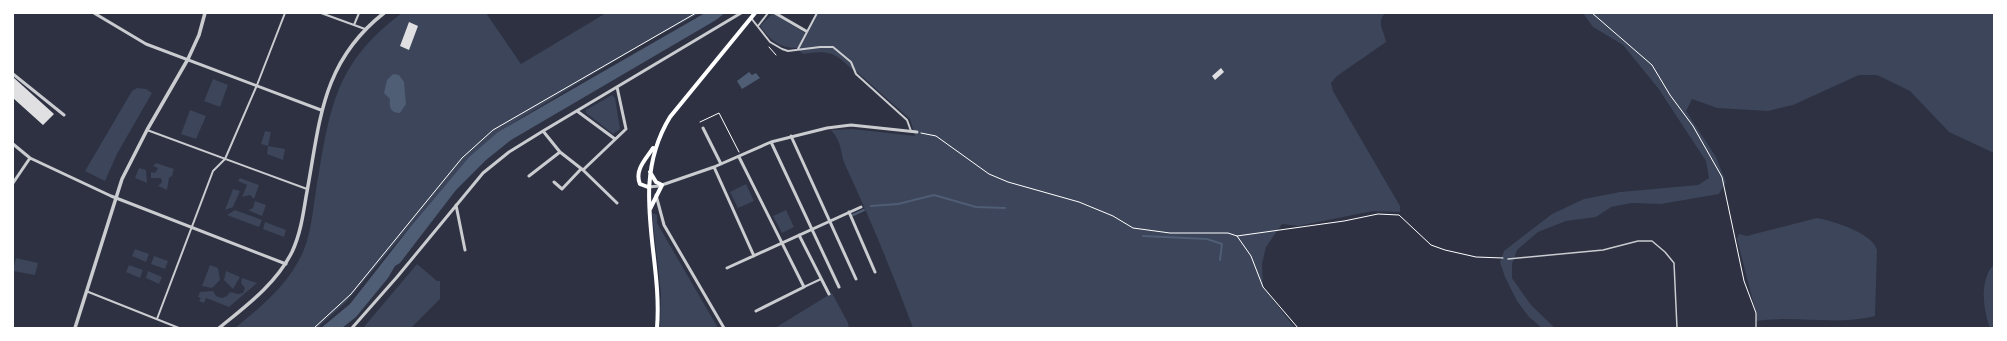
<svg xmlns="http://www.w3.org/2000/svg" width="2007" height="341" font-family="'Titillium Web',sans-serif">
  <rect width="100%" height="100%" fill="#2d3142"/>
  <path fill="#3c4559" d="M402,13H486L521,64L606,13H700L641,45L498,132L469,157L346,302L317,328H235C262,306 288,285 303,252C311,233 313,210 316,190C330,110 333,64 402,13Z
    M773,13L805,33L816,13H1385C1376,23 1384,30 1386,42L1337,76L1331,83L1333,91L1400,206V212L1373,211L1298,226L1282,224L1266,247L1262,264L1263,287L1295,328H913C893,274 871,221 847,169C839,153 844,145 831,130L853,129L915,136L910,119L856,71C849,68 846,63 839,58C829,50 815,52 803,54L797,48C779,48 770,40 760,26Z
    M1583,13H1994V153L1949,132L1910,91L1877,75H1859L1793,105L1768,111L1717,108L1692,99L1686,111L1716,157L1726,182L1719,194L1661,204L1632,203L1611,207L1596,217L1566,221L1538,232L1517,250L1512,264V278L1531,305L1554,327L1591,328H1542L1529,317L1517,301L1505,277L1500,262L1504,251L1552,214L1584,199L1620,192L1698,185L1709,178L1706,161L1658,88L1623,45L1593,27Z
    M213,79L228,85L220,107L204,101Z
    M137,88L146,89L152,93L117,154L105,181L85,171L132,91Z
    M612,95L615,98L620,129L613,134L586,113V110Z
    M190,110L206,116L196,139L181,134Z
    M265,131L271,132L268,146L285,149L283,160L267,154L268,146L261,144Z
    M156,163L174,169L172,176L169,178L167,190L158,186L162,182L161,178H151V172L155,173L158,168L153,166Z
    M139,168L146,170L147,183L135,178Z
    M240,178L259,185L254,199L250,195L242,197L247,185L238,181Z
    M746,184L754,201L738,208L730,192Z
    M233,189L240,191L233,207L225,210Z
    M255,201L266,205L262,216L248,210L253,208Z
    M235,210L262,220L259,227L227,215Z
    M786,210L794,227L782,233L773,216Z
    M652,213L657,215V223L718,328H660L661,294Z
    M1817,218C1833,221 1873,233 1877,250L1875,316C1836,326 1795,315 1756,321V313L1737,239L1739,234L1747,236L1754,234Z
    M265,222L286,230L284,237L263,229Z
    M135,249L149,254L146,262L132,256Z
    M154,256L168,261L165,269L151,264Z
    M16,258L38,263L35,275L13,271Z
    M417,264L437,281H440V299L411,328H363Z
    M1994,264V328H1990C1983,309 1979,280 1994,264Z
    M129,265L143,270L140,278L126,272Z
    M210,265L218,268L220,280L212,288L202,286Z
    M148,271L162,277L159,284L146,278Z
    M226,271L240,277L233,289L224,280Z
    M242,278L257,283L229,307L206,298L204,303L199,301L201,298L198,297L200,292L213,291L216,296L222,298L227,296L230,292L238,294L243,293L245,288L241,283Z
    M832,293L848,323L849,328H775Z"/>
  <path fill="#4f5d75" d="M705,13H725L716,20L511,140L486,160L456,190L400,263L395,266L388,278L356,317L342,328H321L350,304L411,226L469,157L498,132Z
    M749,72L752,75L756,73L760,78L742,89L737,81Z
    M393,74L399,75L404,82L406,104L400,113C390,113 389,107 390,99L384,93L387,80Z"/>
  <g fill="none" stroke-linecap="round" stroke-linejoin="round">
    <path stroke="#4f5d75" stroke-width="2" d="M871,206L898,204L934,195L976,207L1005,208
      M853,215L864,210
      M1143,236L1207,239L1222,244L1220,260"/>
  </g>
  <path fill="#e0e0e3" d="M409,22L418,26L409,50L400,46Z
    M1221,68L1224,72L1215,80L1212,76Z
    M13,77L54,114L43,125L13,98Z"/>
  <g fill="none" stroke-linecap="round" stroke-linejoin="round">
    <path stroke="#fff" stroke-width="1" d="M1592,13L1652,65L1670,95L1693,126L1722,177L1744,281L1756,313V328
      M769,47L776,55
      M700,122L719,113L739,152
      M921,133L936,136L989,174L1008,182L1079,202L1113,216L1133,228L1170,233H1228L1237,236L1344,221L1378,214L1399,215L1431,245L1445,250L1476,257L1503,258
      M1237,236L1251,256L1263,287L1298,328
      M314,328L351,294L462,158L493,130L696,13"/>
    <path stroke="#caccd0" stroke-width="1.5" d="M1508,259L1603,250L1638,241H1652L1665,252L1674,263L1677,328"/>
    <path stroke="#caccd0" stroke-width="2" d="M321,13L365,29
      M751,18L770,42L782,49L788,51L820,47H833L851,62L856,74L907,120L911,131
      M354,25L359,13
      M758,26L768,13
      M798,49L817,13
      M147,130L307,189
      M804,287L821,279
      M86,291L179,328
      M157,319L213,171L225,159L257,85L285,13"/>
    <path stroke="#caccd0" stroke-width="3" d="M94,13L146,44L321,110
      M775,13L806,31
      M13,74L64,115
      M577,111L615,139
      M703,128L721,164
      M543,131L560,152L583,170L617,203
      M791,136L856,279
      M771,142L839,287
      M13,144L30,158L111,196L286,264
      M739,157L804,287L756,311
      M714,167L754,256
      M583,170L626,129L617,87
      M529,176L560,152
      M554,182L562,189L581,169
      M13,183L30,158
      M648,187L659,186L714,167L771,142L827,128L851,125L917,132
      M656,195L664,225L724,328
      M456,205L465,250
      M849,212L875,272
      M799,235L829,294
      M727,268L861,207
      M352,328L397,277L483,173L509,152L543,131L741,13"/>
    <path stroke="#caccd0" stroke-width="3.5" d="M75,328L122,179L147,130L188,59L199,35L205,13
      M219,328C246,306 276,284 292,252C300,235 303,216 306,197C320,124 320,63 384,13"/>
    <path stroke="#fff" stroke-width="4" d="M650,172L656,182L662,185L650,209
      M648,187L640,184C634,170 646,159 653,148
      M657,328C663,254 628,186 670,117L755,13"/>
  </g>
  <rect width="2007" height="341" fill="none" stroke="#ffffff" stroke-width="28"/>
</svg>
